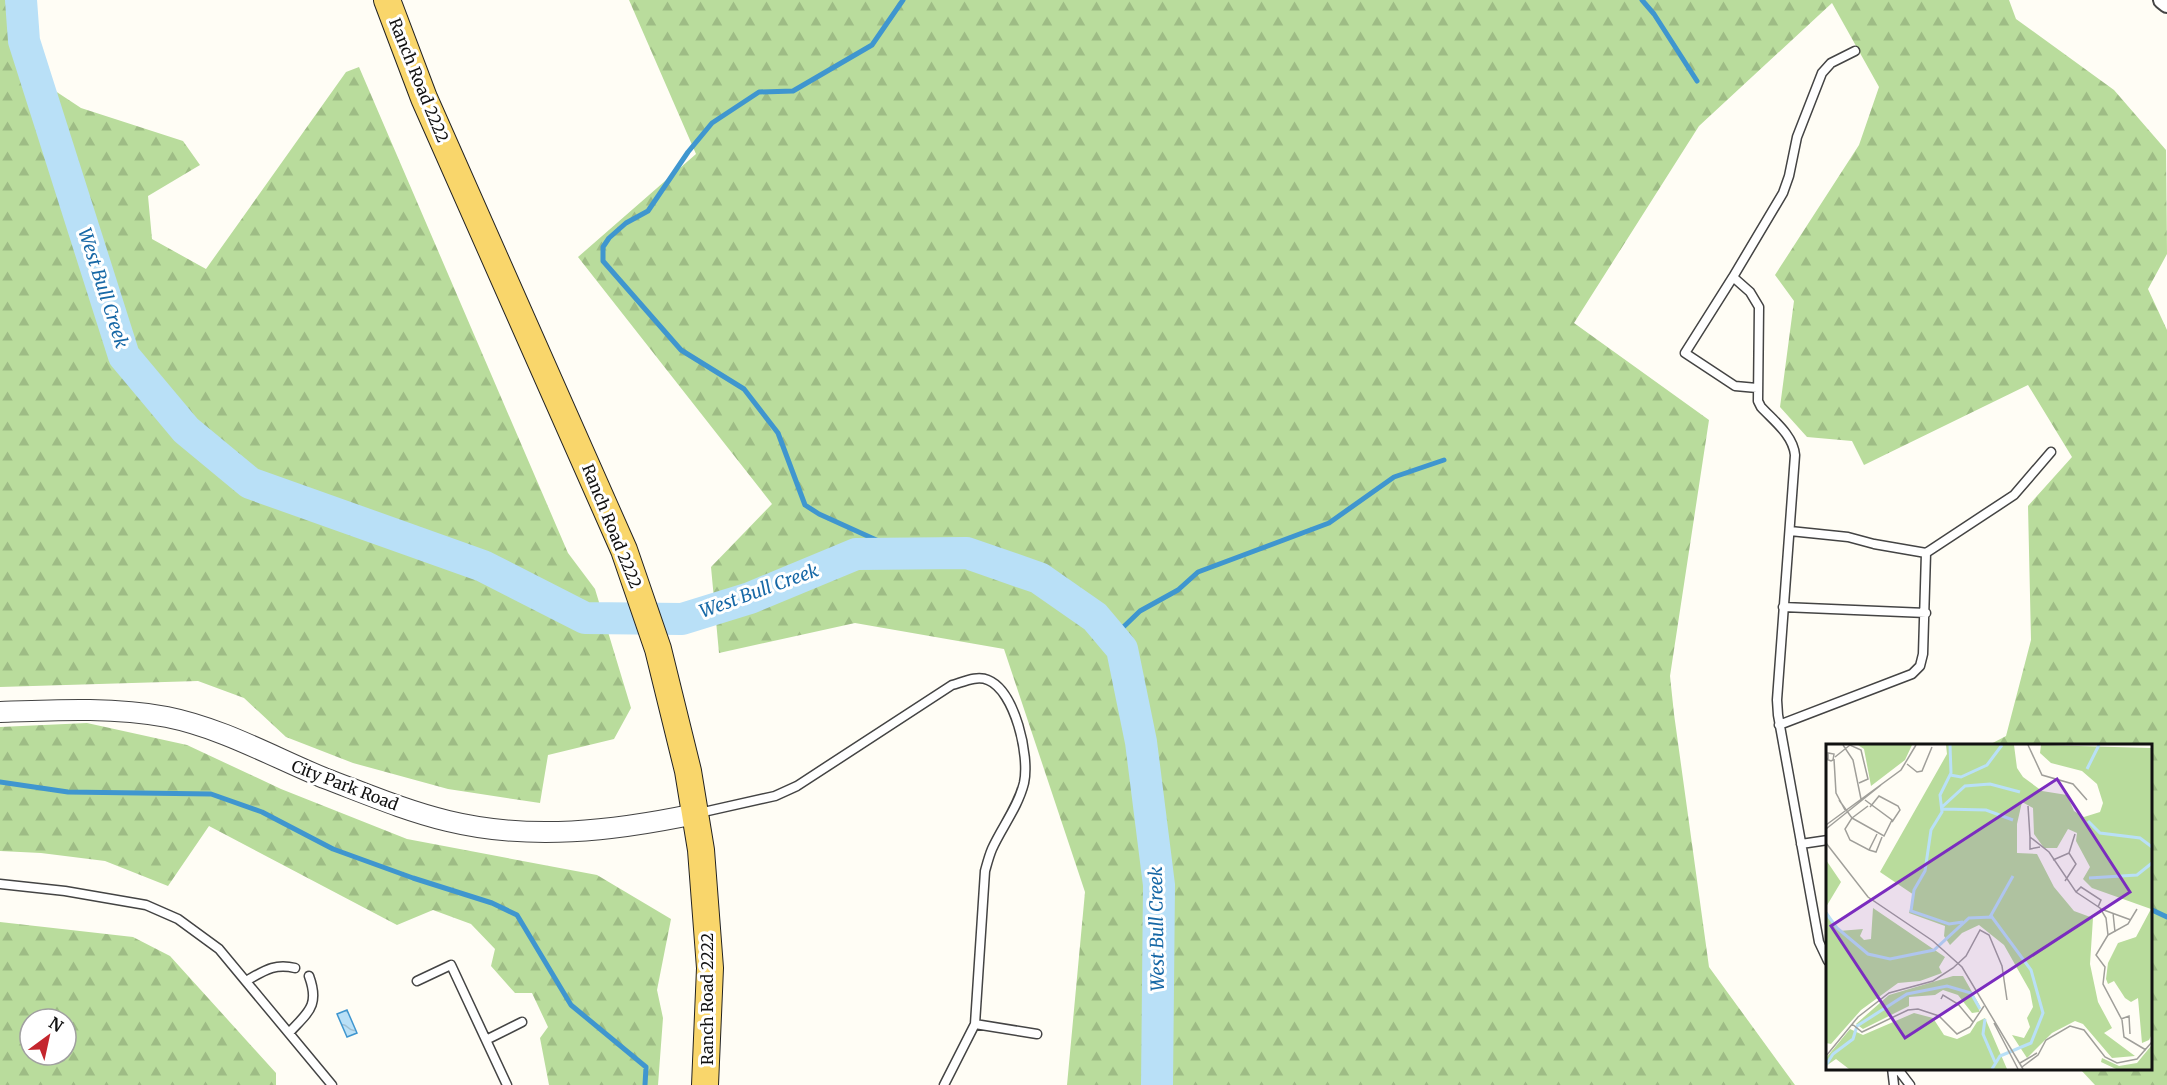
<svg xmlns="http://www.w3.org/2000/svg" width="2167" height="1085" font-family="Merriweather,serif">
  <defs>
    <pattern id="forest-firs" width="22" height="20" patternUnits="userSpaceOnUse" patternTransform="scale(1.5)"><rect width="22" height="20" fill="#b9dc9c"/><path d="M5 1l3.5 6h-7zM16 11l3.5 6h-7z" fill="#9ebc85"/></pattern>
    <pattern id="water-waves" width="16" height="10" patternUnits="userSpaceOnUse" patternTransform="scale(1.5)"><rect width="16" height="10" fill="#b9e0f7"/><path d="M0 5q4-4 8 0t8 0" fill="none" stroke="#9ebfd3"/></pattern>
  </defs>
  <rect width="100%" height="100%" fill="#fffdf5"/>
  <path fill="url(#forest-firs)" fill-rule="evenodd" d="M0,0H28V73L81,108L183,141L200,165L148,196L152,239L206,269L346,72L359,67L568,553L595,589L631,708L614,739L548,755L540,803L448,789L353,763L286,737L244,698L198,681L0,687Z
    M629,0H2009L2016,19L2114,90L2166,150L2167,254L2148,289L2167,330V1085H2095L2080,1069L2150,1068V746H1987L2006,736L2031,640L2028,506L2072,457L2028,385L1864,465L1852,441L1807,437L1780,407L1794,301L1775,275L1859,145L1879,87L1832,3L1699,126L1574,323L1709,420L1670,676L1674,714L1709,967L1795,1085H1067L1085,892L1004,649L855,623L719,653L711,567L772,504L578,257L696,154Z
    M87,723L187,745L281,789L407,839L597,875L671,919L657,990L663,1018L658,1085H549L540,1038L548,1027L532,993H515L491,966L495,949L471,924L433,910L397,925L209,826L168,886L105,861L41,853L0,851V727Z
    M0,922L133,937L170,956L276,1073V1085H0ZM30,1019H66V1055H30Z"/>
  <path fill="url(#water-waves)" stroke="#3f96cf" stroke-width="1.5" d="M347,1010L357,1033L347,1037L337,1014Z"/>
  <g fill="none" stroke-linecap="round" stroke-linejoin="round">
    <path stroke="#3f96cf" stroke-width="5" d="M903,0L872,45L793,91L759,92L712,123L688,152L648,211L626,223L609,238L603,247V261L681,350L744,389L778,433L805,505L819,514L905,553
      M1642,0L1654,14L1697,81
      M1112,638L1140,611L1178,590L1198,572L1329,523L1394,477L1444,460
      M0,782L68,792L211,794L262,812L333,849L413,878L492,903L517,915L571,1005L646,1067L645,1085
      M2150,909L2167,917"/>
    <path stroke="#b9e0f7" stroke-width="32" d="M21,0L24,41L124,356L186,430L250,483L483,566L585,618L682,619L750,598L856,554L967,553L1039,578L1095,617L1122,649L1141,742L1159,885L1157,1085"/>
    <g stroke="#444" stroke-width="11">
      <path id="service" d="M1733,277L1685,353L1735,386L1757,388
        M1926,553L2014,495L2051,452
        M1783,607L1926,613
        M1779,725L1912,674L1920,666L1923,654L1926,553L1874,544L1848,537L1790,531
        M699,813L775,796L797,786L952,685C963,682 977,675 988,680C1015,691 1030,756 1024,783C1018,807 1002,827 992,849C989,856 987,864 985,871L975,1024L944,1085
        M1801,844L1828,840
        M0,884L65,891L146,905L178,919L219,949L332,1085
        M1828,961L1819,942L1778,715L1777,700L1795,455C1793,435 1774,421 1761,407L1758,401L1759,307L1750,292L1733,277L1783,193L1789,176L1797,137L1822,73L1831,63L1855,51
        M246,981C264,971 274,963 295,968
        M417,981L451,965L507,1085
        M975,1024L1037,1034
        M289,1033C308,1012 320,1006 309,976
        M486,1040L522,1022
        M1892,1068L1894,1085
        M1897,1068L1910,1085"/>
    </g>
    <g stroke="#444" stroke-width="20">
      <path id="minor" d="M2162,0L2167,4"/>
    </g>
    <g stroke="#444" stroke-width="22">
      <path id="tertiary" d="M0,712C56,710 113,707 167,717C222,728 273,757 324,778C364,793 406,811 448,821C530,841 614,831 695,814"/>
    </g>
    <g stroke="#222" stroke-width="28">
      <path id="primary" d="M387,0L424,98L624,550L658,649L688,771L701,850L710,968L705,1085"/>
    </g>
    <use href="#service" stroke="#fff" stroke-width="8"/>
    <use href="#minor" stroke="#fff" stroke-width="16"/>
    <use href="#tertiary" stroke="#fff" stroke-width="20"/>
    <use href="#primary" stroke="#f9d66b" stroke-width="26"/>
  </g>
  <g text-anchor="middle" stroke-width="6" stroke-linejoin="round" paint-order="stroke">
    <g font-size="16" fill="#111" stroke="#fff">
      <text transform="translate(419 80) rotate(68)" y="6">Ranch Road 2222</text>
      <text transform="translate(612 526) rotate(68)" y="6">Ranch Road 2222</text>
      <text transform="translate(345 785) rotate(21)" y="6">City Park Road</text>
      <text transform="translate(707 999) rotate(-90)" y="6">Ranch Road 2222</text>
    </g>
    <g font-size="18" font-style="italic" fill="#1768a6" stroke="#fff">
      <text transform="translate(103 288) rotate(72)" y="6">West Bull Creek</text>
      <text transform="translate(759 591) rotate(-20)" y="6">West Bull Creek</text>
      <text transform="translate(1157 929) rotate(-91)" y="6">West Bull Creek</text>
    </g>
  </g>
  <g transform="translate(1826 744)">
    <rect width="326" height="326" fill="#fffdf5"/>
    <path d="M32,1H86L79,16L45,42L38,5ZM120,1H188L191,24L197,33L216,47L241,51L248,67L258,73L274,68L277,59L271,40L256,27L225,19L214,9L215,1L325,4V292L323,296L316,299L312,254L305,258L299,254L288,237L282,240L280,235L282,219L292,199L310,193L325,165L266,144L257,135L264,123L250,97L251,89L242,85L231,104H218L208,90L207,64L196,58L191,80V109L211,110L228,143L248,167L267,174L264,220L272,258L286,284L278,289L309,312L286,314L257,280L249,277L226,289L201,314L186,291L198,294L204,283L201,274L207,263L204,247L178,201L153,181L136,189L124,201L118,192L119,182L83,169L88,151L54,128L121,10ZM0,116L15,138L0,163ZM47,164L119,213L113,223L116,229L94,237L72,239L35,266L5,300L0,299V166L13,187L37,185L34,192L38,196L45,195ZM127,232H137L154,262L153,268L146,269L132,251L117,246L109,251L83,253V262L37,285L30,280L63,251ZM88,269L107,274L118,291L131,295L144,289L151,278L159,274L181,325H23L10,315L0,322V314L24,285L37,291ZM325,302V325H290L275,318L276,314L293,322L311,319Z" fill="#b9dc9c"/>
    <path fill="none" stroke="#b9e0f7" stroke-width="3" d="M124,1L125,29L114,51L116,68L105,86L99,127L88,146L85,167L123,180L137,178M261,25L273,1M124,31L135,33L161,21L176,1M116,63L139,42L164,40L194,48M117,65L160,66L187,76M262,77L274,89L314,94L326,103M263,134L311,131L326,119M0,169L11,184L42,210L64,215L108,206L143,174L166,173L205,226L217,269L205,299L174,312L166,325M164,173L187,132M159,275L157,290L169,318M0,321L7,310L27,295L31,282L81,250L121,242L145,249L154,265"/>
    <path fill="none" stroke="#a09f9a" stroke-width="1.5" d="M17,1L27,16L35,55M202,1L216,31L247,40L261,56M9,13L24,1L35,6L42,35L33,39M0,15L5,17L7,16L8,10L2,9V15M8,15L10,49L19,66M81,20L91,28L96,27L106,3M13,56L26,74L19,85L24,96L43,106L51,90M202,62L204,93L223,108L250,148L274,164L280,174L282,191L270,211L279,223L277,240L296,276L298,293L320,306M44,63L53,52L72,62L74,66L66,78M26,74L58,92L66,76L39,56M26,74L42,62M0,81L75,26L90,1M0,85L55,41M204,93V105L214,103M0,99L42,153L107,197L136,223L197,325M43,106L50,108L56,93M243,109L249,90M227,116L243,109L250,120L239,137M250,148L255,143L275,156L272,163M275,165L305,176M287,169L289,188M282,191L302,180L311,165M115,255L117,251L132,260L147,278M295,275L303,272L304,290M168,279L192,325M26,280L36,288L82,266L92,265L113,272L131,290L144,283L158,262M0,312L32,273L63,249L107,237L127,224L140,212L154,186L163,191L176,222L181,256M194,319L211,309M196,323L212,311L220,296L244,282L258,286L279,313L291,319L311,315L326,298"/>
    <path fill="#7b2cbf" fill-opacity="0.15" stroke="#7b2cbf" stroke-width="3" d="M231,35L304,148L79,294L5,182Z"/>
    <rect width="326" height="326" fill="none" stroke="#111" stroke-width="3"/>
  </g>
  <g transform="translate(48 1037) rotate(33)"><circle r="28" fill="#ffffff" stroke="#a0a0a0" stroke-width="1.5"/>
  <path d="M0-4.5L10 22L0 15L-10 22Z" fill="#c4262e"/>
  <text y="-9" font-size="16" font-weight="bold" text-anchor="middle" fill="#111111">N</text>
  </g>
</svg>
